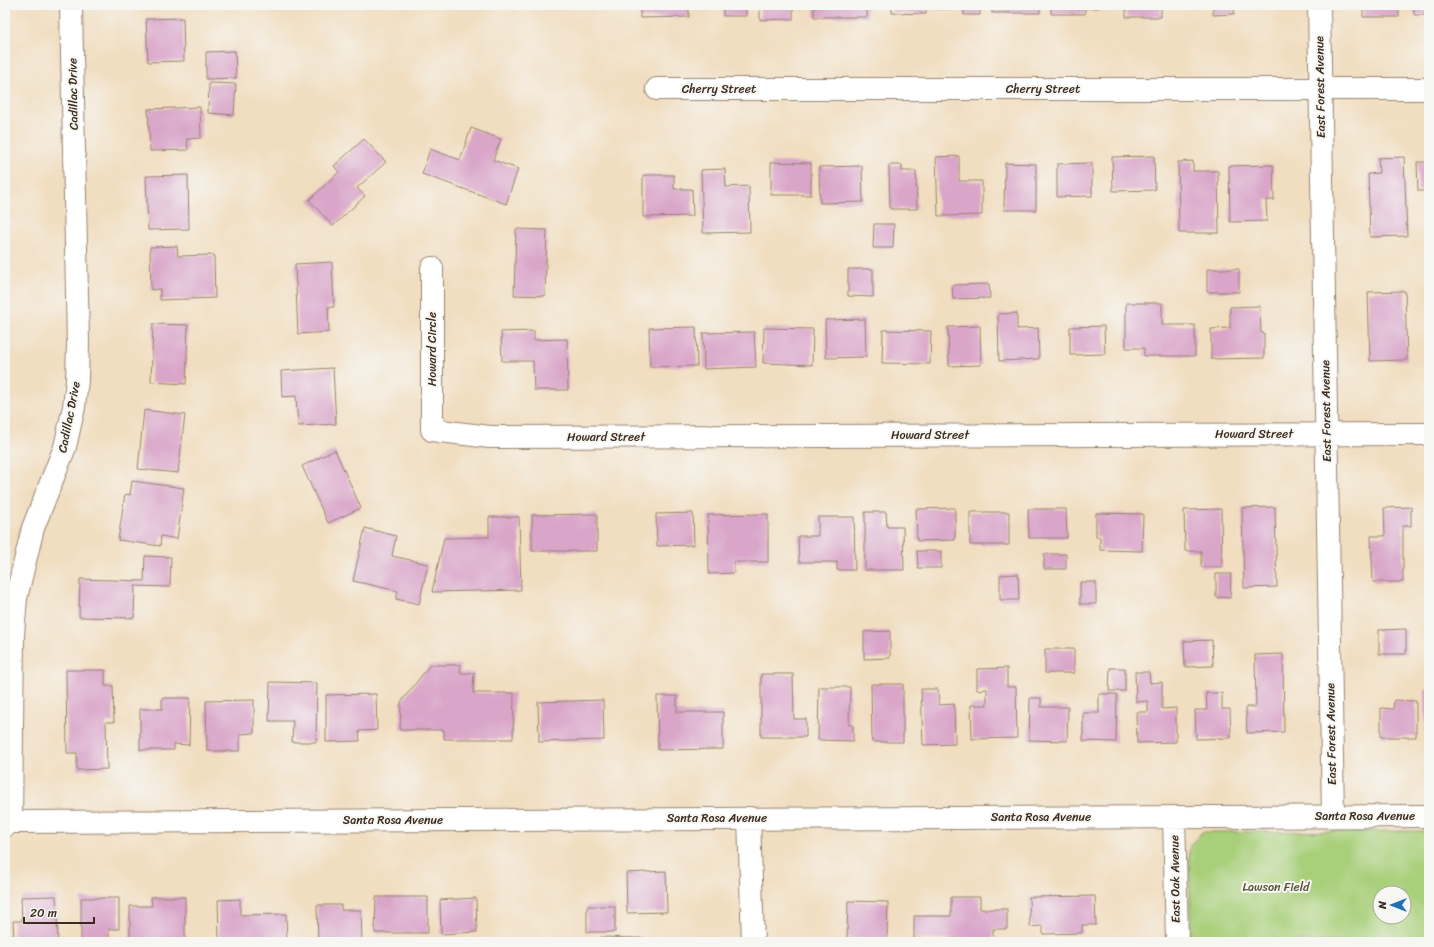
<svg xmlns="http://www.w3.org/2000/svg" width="1434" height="947" font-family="Sriracha,sans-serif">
  <rect width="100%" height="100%" fill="#f6f6f2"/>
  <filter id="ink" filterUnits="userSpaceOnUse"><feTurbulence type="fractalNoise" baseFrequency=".025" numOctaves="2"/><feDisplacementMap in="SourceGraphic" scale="8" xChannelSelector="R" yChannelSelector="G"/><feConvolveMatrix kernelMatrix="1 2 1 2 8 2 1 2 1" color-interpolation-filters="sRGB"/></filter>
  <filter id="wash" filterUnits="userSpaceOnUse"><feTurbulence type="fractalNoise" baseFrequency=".012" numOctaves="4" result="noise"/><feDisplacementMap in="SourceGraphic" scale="16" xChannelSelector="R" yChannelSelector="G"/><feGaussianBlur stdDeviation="0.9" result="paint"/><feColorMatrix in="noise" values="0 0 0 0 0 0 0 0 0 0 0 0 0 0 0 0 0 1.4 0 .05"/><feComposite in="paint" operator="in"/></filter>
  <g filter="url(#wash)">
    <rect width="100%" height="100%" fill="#f1ddbf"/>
    <path fill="#a8cf79" stroke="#727c4c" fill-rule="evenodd" d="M1429,831V942H1191L1189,848L1202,832ZM1380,893H1404V917H1380Z"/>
    <g id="blocks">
      <path fill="#d9a5c9" d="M640,5H689V17L640,18Z
        M723,5H746V16H723Z
        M760,5H793V19L760,20Z
        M814,5H867V17H814Z
        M892,5H926V14L892,13Z
        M934,5H980V15H964V9H934Z
        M992,5H1040V13H992Z
        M1051,5H1099V8H1085V14H1051Z
        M1126,5H1161V17H1126Z
        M1213,5H1234V14L1213,15Z
        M1363,5H1399V17H1363Z
        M1414,5H1429V15H1414Z
        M183,18L184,61L148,62L146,19Z
        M235,51L236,78L206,79V52Z
        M209,83L236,84L234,115L208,113Z
        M200,107L201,138L187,139L188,150L150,151L148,109Z
        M471,128L501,139L493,160L518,169L506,204L422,174L430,149L460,160Z
        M364,139L386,162L357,188L365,196L333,226L309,200L339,172L334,166Z
        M959,156V181H982V215L938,216L936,157Z
        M1154,156L1155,190L1113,191L1112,157Z
        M1404,157L1407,236L1370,237L1368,174L1379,173L1378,158Z
        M1193,161V171H1218L1219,233H1179L1178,162Z
        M771,162L811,163V195H771Z
        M1417,162H1429V191H1418Z
        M1005,163L1036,164V210H1004Z
        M1092,163V196L1057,197V164Z
        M889,165H902V171H916L917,209H890Z
        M1273,165L1274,200H1266L1267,221L1230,222L1229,166Z
        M862,166L863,202L820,203L819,167Z
        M725,169L726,187L749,186L750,232L703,233L701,170Z
        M188,175L189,229L148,230L146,176Z
        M643,175H674V189H692L693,216L643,217Z
        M874,224H894L893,248H873Z
        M516,229L547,230L545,296L514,295Z
        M177,246L178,256L214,255L215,298L160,300V289L151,290L150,247Z
        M332,262L334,307H328L329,332L298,334L295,264Z
        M848,269H873V297L848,296Z
        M1207,269H1239V292H1207Z
        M989,284L990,298L953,299L952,285Z
        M1405,291L1407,360L1370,361L1368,292Z
        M1126,303H1162V325H1195V356H1144V348H1126Z
        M1260,306L1261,333H1264V358L1211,359V329L1230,328V307Z
        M1017,313V329L1038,328L1039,359L999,361L998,314Z
        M865,319L866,357L826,358L825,320Z
        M153,324L188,325L186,384L151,382Z
        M980,326L981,365L949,366L948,327Z
        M1104,326L1105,354L1070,355V327Z
        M696,327L697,366L650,367L649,328Z
        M764,328L813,329L812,365L763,363Z
        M883,330L931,331L930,364L882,363Z
        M534,331V340L567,339L568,390H534L533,361H502L501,332Z
        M754,332L756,367L704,369L703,333Z
        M333,368L336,424L298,426L296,396L282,397L281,371Z
        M144,410L185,415L178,473L138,469Z
        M335,450L361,508L328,523L302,466Z
        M132,481L184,488L177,539L161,536L160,546L118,540L125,494L130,495Z
        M1275,507L1277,587L1244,588L1242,508Z
        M1411,507V526H1403V582H1373L1371,536H1385L1384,508Z
        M955,508V540L917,541L916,509Z
        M1028,509H1066L1067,538H1029Z
        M1221,509L1222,567H1201V551H1185L1184,510Z
        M865,512H886L887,527H903L904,570H865Z
        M970,512H1009V545H970Z
        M693,513L694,545L657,546L656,514Z
        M1096,513L1143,514L1142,551L1100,550V537H1096Z
        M597,514V551H532V515Z
        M768,514V562H734V573L709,574L708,515Z
        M489,517H519L521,590L432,592L444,538L489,537Z
        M818,517H854L855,570H837V562H799L798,536H818Z
        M365,528L396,536L392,556L428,564L419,604L396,599L398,591L353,581Z
        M917,551H941V568H918Z
        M1044,554H1066V569H1044Z
        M145,556L171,557L170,587L135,586L134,618L79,617L80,579L144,581Z
        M1018,574L1019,600H1000V575Z
        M1216,574H1231L1230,598L1216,597Z
        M1080,582H1096V604H1080Z
        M1406,629V654H1379V630Z
        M890,631V658L864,659V632Z
        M1212,640L1213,666L1185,667L1184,641Z
        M1045,649H1074V673H1045Z
        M1283,654L1284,732L1247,733L1246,707H1256L1255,655Z
        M430,665H461L460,673H474L473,693H514L513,739H444V730H400L401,702Z
        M1007,668V687H1016L1017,738L972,739L971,705H987V689L977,690V669Z
        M1110,668H1125V691H1109Z
        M66,670H105V686H113L114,722H106L107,769L77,770V753H67Z
        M1135,672H1149L1150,683L1162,682V709L1176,708V742L1137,743L1136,712H1148V701L1136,702Z
        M761,674H793L794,719H806V737H761Z
        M270,682L317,683L316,742H292L293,721H269Z
        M871,684H903V742H872Z
        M819,687H850L849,725H853V741L818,740Z
        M921,689H938L939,705L954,704L955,744L923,745Z
        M1425,689H1429V744H1426Z
        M1206,693H1222V709H1230L1231,738L1196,739L1195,710H1207Z
        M376,694L377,730L359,731L360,741L326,742V695Z
        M1099,694H1117L1116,742L1083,741V713H1099Z
        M657,696H677V712H723V749L658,750Z
        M162,698H190L189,745L174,744V750H140V709H162Z
        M1030,698H1041V707H1068L1067,741L1029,740Z
        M254,700V733L240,734V751H207L206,701Z
        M603,700L604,740L539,742L538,702Z
        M1394,700L1416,701V737H1381V708L1393,709Z
        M666,871L667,912L627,913L626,873Z
        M56,896L58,942H14L13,921H22L21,897Z
        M1095,896L1096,925H1082V933L1043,934V926L1030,927L1029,897Z
        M151,897H185V942H130V906H152Z
        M376,897H428V933H375Z
        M951,897H980V909H1007V929H993V939H914V916H951Z
        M81,898H119V929H109V942H81Z
        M476,898L477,932L441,934L440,900Z
        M240,899V915L286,914L287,942H219L218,900Z
        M848,901L888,902L887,939L847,938Z
        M317,905H341V910H361L362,942H318Z
        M587,906H615V932H587Z
        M601,937L673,939V942H601Z"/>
    </g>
  </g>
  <g filter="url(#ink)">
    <use href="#blocks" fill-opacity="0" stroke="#96846e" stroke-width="1"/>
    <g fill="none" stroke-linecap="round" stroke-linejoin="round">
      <g stroke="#96846e" stroke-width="24">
        <path id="minor" d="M1319,5L1333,816
          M657,89H1429
          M432,268V430L490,437L1429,434
          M1174,817L1177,942
          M749,818L753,942
          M11,822L13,634L16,598L33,528L65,447L74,407L77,380L78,343L71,5
          M5,826L11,822L1429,816"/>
      </g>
      <use href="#minor" stroke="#fff" stroke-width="22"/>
    </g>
  </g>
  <g text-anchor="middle" stroke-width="4" stroke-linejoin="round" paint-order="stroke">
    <g font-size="12" fill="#3b2a1e" stroke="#f6f6f2">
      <text transform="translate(1320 87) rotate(-91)" y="4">East Forest Avenue</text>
      <text x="719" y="93">Cherry Street</text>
      <text x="1043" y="93">Cherry Street</text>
      <text transform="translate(73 94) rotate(-91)" y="4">Cadillac Drive</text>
      <text transform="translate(432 349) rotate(-90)" y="4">Howard Circle</text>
      <text transform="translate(1326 411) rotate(-91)" y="4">East Forest Avenue</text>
      <text transform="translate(69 417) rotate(-79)" y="4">Cadillac Drive</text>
      <text x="1254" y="438">Howard Street</text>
      <text x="930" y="439">Howard Street</text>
      <text x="606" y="441">Howard Street</text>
      <text transform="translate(1331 734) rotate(-91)" y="4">East Forest Avenue</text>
      <text x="1365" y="820">Santa Rosa Avenue</text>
      <text x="1041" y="821">Santa Rosa Avenue</text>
      <text x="717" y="822">Santa Rosa Avenue</text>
      <text x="393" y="824">Santa Rosa Avenue</text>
      <text transform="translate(1175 879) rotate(-91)" y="4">East Oak Avenue</text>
    </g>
    <g font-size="12" fill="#565335" stroke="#f6f6f2">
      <text x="1276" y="891">Lawson Field</text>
    </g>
  </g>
  <rect width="1434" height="947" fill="none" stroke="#f6f6f2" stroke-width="20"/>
  <g transform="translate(1392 905) rotate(270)"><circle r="19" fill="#f6f6f2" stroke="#aba49d"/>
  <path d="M0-3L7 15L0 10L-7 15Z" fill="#1f6fb2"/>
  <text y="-6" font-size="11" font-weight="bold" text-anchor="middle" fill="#3b2a1e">N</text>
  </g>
  <path d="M24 917v6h70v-6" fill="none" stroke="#3b2a1e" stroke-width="2"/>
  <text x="30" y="917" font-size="12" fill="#3b2a1e" stroke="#f6f6f2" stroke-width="3" paint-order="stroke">20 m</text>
</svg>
